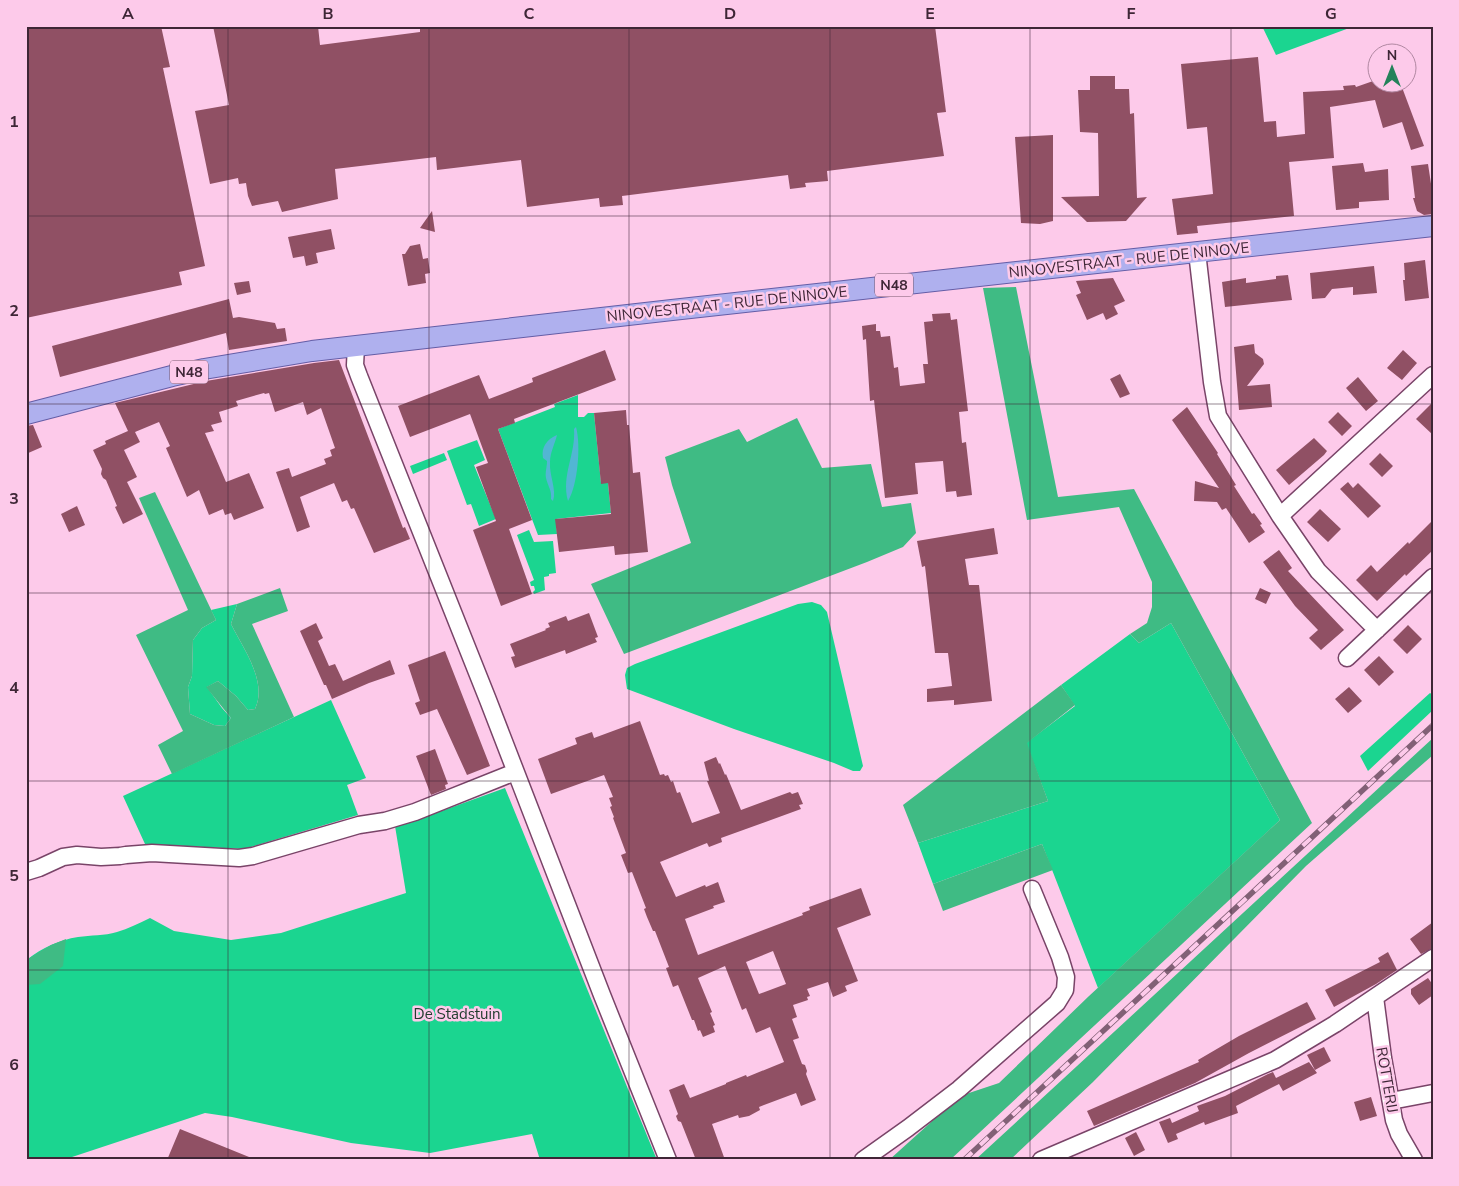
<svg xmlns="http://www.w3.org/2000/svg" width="1459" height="1186" font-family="'Nunito Sans',sans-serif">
  <rect width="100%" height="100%" fill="#fdcaea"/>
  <path fill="#1bd590" d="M1262,26H1352V27L1276,55Z
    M578,395V417H584L588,413H594L601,483H608L611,513L556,519L557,534L538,535L498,429L555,407L554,404Z
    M477,440L485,460L474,465L496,519L479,526L471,504L467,505L447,451Z
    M444,453L447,460L413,474L410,466Z
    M529,530L534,542L553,541L556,573L549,574V576L544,577L545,590L534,594L533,592L535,590L534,586H531L530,582L534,580L517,535Z
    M812,602L821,605L827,612L863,766L860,771H853L834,763L734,729L627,689L625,675L627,668L635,664L798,604Z
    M237,604L231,624C243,648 268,682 255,709L248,710L236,696L218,681L207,687L222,708L231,718L225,726L214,725L190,714L188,687L192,676L193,640L202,628L216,620L211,610Z
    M1171,623L1280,820L1098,988L1042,844L933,884L918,843L1048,801L1026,743L1075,706L1061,685L1130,634L1139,643Z
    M1430,693L1433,695V710L1368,771L1360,756Z
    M331,700L366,778L347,785L358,815L244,849L145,844L123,796Z
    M505,788L657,1160H540L532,1134L430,1153L351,1143L232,1117L205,1113L63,1160H26V960L28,959C42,948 59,940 78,937C91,935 104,936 117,932C128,929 139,923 150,918L174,931L231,940L281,933L406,893L395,826L425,817Z"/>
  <path fill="#3fbb84" d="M1016,287L1058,497L1134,489L1312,823L950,1160H889L960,1096L999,1083L1089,996L1280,820L1171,623L1139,643L1130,634L1147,623L1152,607V582L1119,507L1027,520L983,288Z
    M797,418L822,468L871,464L882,507L911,503L916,533L903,547L867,562L624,654L591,584L691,543L672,485L665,457L739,429L747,442Z
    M155,492L216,620L202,628L193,640L192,676L188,687L190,714L214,725L225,726L231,718L206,687L218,681L236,696L248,710L255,709C268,682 243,648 231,624L237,604L280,588L288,611L252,624L294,717L172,774L158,745L183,731L136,635L188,610L139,498Z
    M1061,685L1075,705L1027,743L1048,801L918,843L903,805Z
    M1433,738V755L1306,866L1093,1082L1010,1160H975Z
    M1042,844L1053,870L943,911L933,884Z
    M66,939L63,966L40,984L26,985V960L51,945Z"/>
  <path fill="#52b6d3" d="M576,427C581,445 578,485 568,501C561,475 576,454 574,429Z
    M557,435C555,444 550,452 550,462C549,475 557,490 553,501L551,499C552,490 548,487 546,478C545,472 547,467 547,461L543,458C541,447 547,439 557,435Z"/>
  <path fill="#905064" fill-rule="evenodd" d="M26,26H161L170,67L163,68L205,266L179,272L182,285L26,318Z
    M213,26H318L320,45L420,32V26H935L946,112L937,113L944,156L827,171L828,181L805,183L806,187L790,189L788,175L622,196L623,205L600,207L599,198L527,207L521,160L437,170L436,157L335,169L338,199L282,212L278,201L252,206L248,196L246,183L239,184L238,178L210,184L195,111L229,105Z
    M1258,57L1264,122L1276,121L1277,137L1305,134L1303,92L1344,90L1343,86L1355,85L1356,87L1376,80V82H1400L1424,146L1411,150L1402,122L1383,128L1375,100L1330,107L1334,158L1289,162L1294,216L1197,226L1198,233L1177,235L1172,199L1213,194L1207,127L1187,129L1181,64Z
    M1090,76H1115V89H1129L1130,114L1134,113L1137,198L1147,197L1126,221L1087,222L1061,197L1099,196L1098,133L1080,132L1078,90H1090Z
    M1053,135V221L1040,224L1021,223L1015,137Z
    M1363,163L1365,172L1388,169L1389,200L1359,202V208L1336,210L1332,166Z
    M1428,164L1433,197V214L1424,215L1417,211L1413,198H1415L1411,166Z
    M432,211L435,232L420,228Z
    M331,229L335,249L316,253L318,263L306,266L304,256L293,258L288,237Z
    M420,244L423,259L428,258L430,273L425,274L426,283L408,286L402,254H405L410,246Z
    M1425,260L1429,298L1405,301L1403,280H1405L1404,263Z
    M1374,266L1377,293L1353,295V287L1332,289L1325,298L1312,299L1310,273Z
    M1288,275L1292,300L1225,307L1222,282L1246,278V283L1276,279V276Z
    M1113,278L1125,301L1114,306L1118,314L1106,320L1103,313L1087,320L1076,295L1081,293L1076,281Z
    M249,281L251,292L237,295L234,283Z
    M229,299L233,318L239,317L275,323L277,329L285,328L287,341L229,350L226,333L60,377L52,346Z
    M950,313L951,320L957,319L968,411L959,412L962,443L966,442L972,495L957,497L956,491L946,492L943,461L915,463L918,494L885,498L874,400L870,401L866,339L863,340L862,326L876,324V331H880L881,337L890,336L894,368L898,367L900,386L925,383L923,364H928L924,322L933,321L932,314Z
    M1254,344L1255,353L1263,359L1264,364L1247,386L1270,384L1272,407L1239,410L1234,347Z
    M605,350L616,380L514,419L515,423L498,429L532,520L509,529L532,594L501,606L473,530L496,521L476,467L488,463L470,414L410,437L398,406L479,375L489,399L533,382L532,378Z
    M1403,350L1417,363L1402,380L1387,368Z
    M339,360L403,528L405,527L410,539L374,553L354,508L351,509L347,500L342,502L334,483L300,497L310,527L297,532L276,472L289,468L292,477L326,464L324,459L332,456L330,450L335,448L321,408L307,415L303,402L275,412L269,393L265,394L264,393L236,401L238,406L219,412L222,422L211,425L214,431L205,433L226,482L249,473L264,508L234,520L231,513L225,515L223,509L209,515L199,490L187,497L166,448L170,446L159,422L135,432L140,442L124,450L137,477L127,482L143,514L123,524L115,507L117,506L106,480L103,478L101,474L102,469L93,450L106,444L105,441L128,431L115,403L206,381L314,363Z
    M1120,374L1130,394L1120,398L1110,379Z
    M1358,377L1378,401L1366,411L1346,388Z
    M1433,402V435L1416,419Z
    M1187,407L1218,453L1217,454L1236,485L1234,486L1252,514L1254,513L1262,524L1260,525L1265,532L1249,543L1226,508L1222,510L1217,502L1194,501L1195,481L1219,488L1172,420Z
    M626,410L627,425H629L633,473L640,472L648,552L615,555L614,546L559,552L555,519L611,514L608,483L601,484L594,413Z
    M1338,412L1352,426L1342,436L1328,422Z
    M33,425L42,447L26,454V426Z
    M1314,438L1327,451L1324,455L1289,485L1276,470Z
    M1380,453L1393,466L1382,477L1369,464Z
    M1348,482L1353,488L1358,483L1381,506L1368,518L1340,489Z
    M77,506L85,525L69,532L61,514Z
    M1320,509L1341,529L1328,542L1307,522Z
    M1433,520V550L1406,576L1405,574L1377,601L1356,580L1371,565L1377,572L1408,542L1409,544Z
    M994,528L998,554L965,559L969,585H979L992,701L954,705V700L927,702V689L952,686L948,653H935L925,566L922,567L917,541Z
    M1279,550L1292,568L1288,571L1344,630L1321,650L1309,638L1318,630L1295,606L1263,562Z
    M1260,588L1271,593L1266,604L1255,599Z
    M589,613L598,637L595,638L597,642L566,654L565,650L515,668L511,657L515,656L510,644L546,630L545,629L550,627L548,623L566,616L568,621Z
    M316,623L323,638L318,641L329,666L335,664L343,681L390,660L395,674L369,683L332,699L326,685H324L300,631Z
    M1408,625L1422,639L1407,654L1393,640Z
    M445,651L490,766L467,775L437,709L420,715L415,703L420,701L408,665Z
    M1379,656L1394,672L1379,686L1364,670Z
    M1349,687L1362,701L1348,713L1335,699Z
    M640,721L660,775L664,774L665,776L668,775L671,782L673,781L677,793L680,792L692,823L720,813L707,781H709L704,762L716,757L719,764L720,763L725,775L726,774L741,810L790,792L792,794L798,792L803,804L799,805L801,809L721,838L722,842L709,847L707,843L660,862L676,897L705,885L706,887L718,882L725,902L713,906L714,908L685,919L698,955L803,915L802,913L810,910L809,907L861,888L871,915L837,928L858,981L845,986L847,991L833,997L828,982L807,989L810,996L807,997L808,1000L793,1005L797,1017L792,1019L799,1038L793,1040L802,1064L805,1065L807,1071L806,1074L816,1100L801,1106L796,1093L759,1107L760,1110L749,1116L739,1118L738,1115L712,1124L725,1160H696L681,1122L678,1121L676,1116L678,1114L669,1090L684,1084L690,1098L726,1084V1083L746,1075L747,1077L784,1062L770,1027L756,1033L746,1008L742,1010L725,966L698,978L712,1012L710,1013L715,1025L713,1026L715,1032L703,1037L700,1030L698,1031L694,1020H692L678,985L673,987L666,968L669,967L655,931H653L647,917L644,909L646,908L632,872L628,873L621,855L626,853L613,818L614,817L610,807L612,806L609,798L613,797L604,775L551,794L538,759L577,744L575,738L592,732L594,738ZM773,951L786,984L759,994L746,962Z
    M435,749L448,784L445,785L446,789L431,795L416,756Z
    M1433,922V948L1421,954L1410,939Z
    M1388,952L1397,970L1376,984L1334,1007L1325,990L1380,962L1378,958Z
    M1428,978L1433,985V995L1419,1005L1411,994V989Z
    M1307,1002L1316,1019L1249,1053L1195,1083L1094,1126L1087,1111L1199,1062L1198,1060L1239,1036Z
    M1324,1047L1331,1061L1315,1070L1307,1055Z
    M1309,1062L1317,1073L1283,1091L1279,1084L1236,1106L1238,1113L1205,1125L1204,1122L1176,1134L1178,1139L1168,1143L1159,1122L1170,1118L1172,1123L1199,1111L1197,1106L1225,1096L1268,1074L1273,1072L1276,1078Z
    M1371,1097L1377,1116L1360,1121L1354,1102Z
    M180,1129L254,1159V1160H167Z
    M1136,1132L1145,1150L1134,1156L1125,1138Z"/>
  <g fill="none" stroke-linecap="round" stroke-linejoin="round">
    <g stroke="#794468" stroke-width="19">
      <path id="minor" d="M1197,252L1212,382L1218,416L1280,516L1318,571L1377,630
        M356,346L355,365L359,376L488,700L602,995L668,1160
        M1280,516L1433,375
        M1347,658L1433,577
        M26,872L39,868L63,857L77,855L101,857L120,856L126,855L152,853L239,858L253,856L359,825L385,821L415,812L515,772
        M1375,997L1383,1058L1394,1120L1399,1134L1414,1160
        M1391,1101L1433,1093
        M863,1160L908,1128L959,1089L1057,1003L1065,990L1066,977L1060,957L1032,889
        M1041,1160L1275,1060L1335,1024L1433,958"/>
    </g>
    <g stroke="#645da6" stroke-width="22">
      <path id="major" d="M26,414L172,376L204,369L312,351L672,310L1433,226"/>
    </g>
    <use href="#minor" stroke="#fff" stroke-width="16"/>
    <use href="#major" stroke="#afb0ee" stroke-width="20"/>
    <g stroke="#826076" stroke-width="5.5">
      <path id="rail" d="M964,1160L1433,725"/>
    </g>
    <use href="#rail" stroke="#fdcaea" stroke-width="4" stroke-dasharray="11" stroke-linecap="butt"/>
  </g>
  <path fill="none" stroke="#3e2636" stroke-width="1" stroke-opacity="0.55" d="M228,26V1160M429,26V1160M629,26V1160M830,26V1160M1030,26V1160M1231,26V1160M26,216H1433M26,404H1433M26,593H1433M26,781H1433M26,970H1433"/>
  <g text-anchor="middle" stroke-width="5" stroke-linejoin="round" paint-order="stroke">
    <g fill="#fdcaea" stroke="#77576c" stroke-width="1">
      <rect x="875" y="273.5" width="38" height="23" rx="4"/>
      <rect x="170" y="360.5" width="38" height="23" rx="4"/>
    </g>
    <g font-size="14" font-weight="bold" fill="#3e2636">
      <text x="894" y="290">N48</text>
      <text x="189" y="377">N48</text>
    </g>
    <g font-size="15" fill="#3e2636" stroke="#fdcaea">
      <text transform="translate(1129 260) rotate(-6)" y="5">NINOVESTRAAT - RUE DE NINOVE</text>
      <text transform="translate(727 304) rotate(-6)" y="5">NINOVESTRAAT - RUE DE NINOVE</text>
      <text transform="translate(1387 1080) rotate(80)" y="5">ROTTERIJ</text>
    </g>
    <g font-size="15" fill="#233d2f" stroke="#fdcaea">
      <text x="457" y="1019">De Stadstuin</text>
    </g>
  </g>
  <rect width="1459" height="1186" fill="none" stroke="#fdcaea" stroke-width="55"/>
  <g transform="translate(1392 68)"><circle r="24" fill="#fdcaea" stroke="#b188a2"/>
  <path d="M0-4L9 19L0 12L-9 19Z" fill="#24825a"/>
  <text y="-8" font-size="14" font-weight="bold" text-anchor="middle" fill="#3e2636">N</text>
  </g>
  <rect x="28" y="28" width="1404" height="1130" fill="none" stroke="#3e2636" stroke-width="2"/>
  <g font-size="16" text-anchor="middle" font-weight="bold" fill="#3e2636">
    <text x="128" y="19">A</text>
    <text x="328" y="19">B</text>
    <text x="529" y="19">C</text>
    <text x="730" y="19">D</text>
    <text x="930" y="19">E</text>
    <text x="1131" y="19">F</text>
    <text x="1331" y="19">G</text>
    <text x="14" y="127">1</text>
    <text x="14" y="316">2</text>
    <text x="14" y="504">3</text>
    <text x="14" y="693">4</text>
    <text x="14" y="881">5</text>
    <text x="14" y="1070">6</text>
  </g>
</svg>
